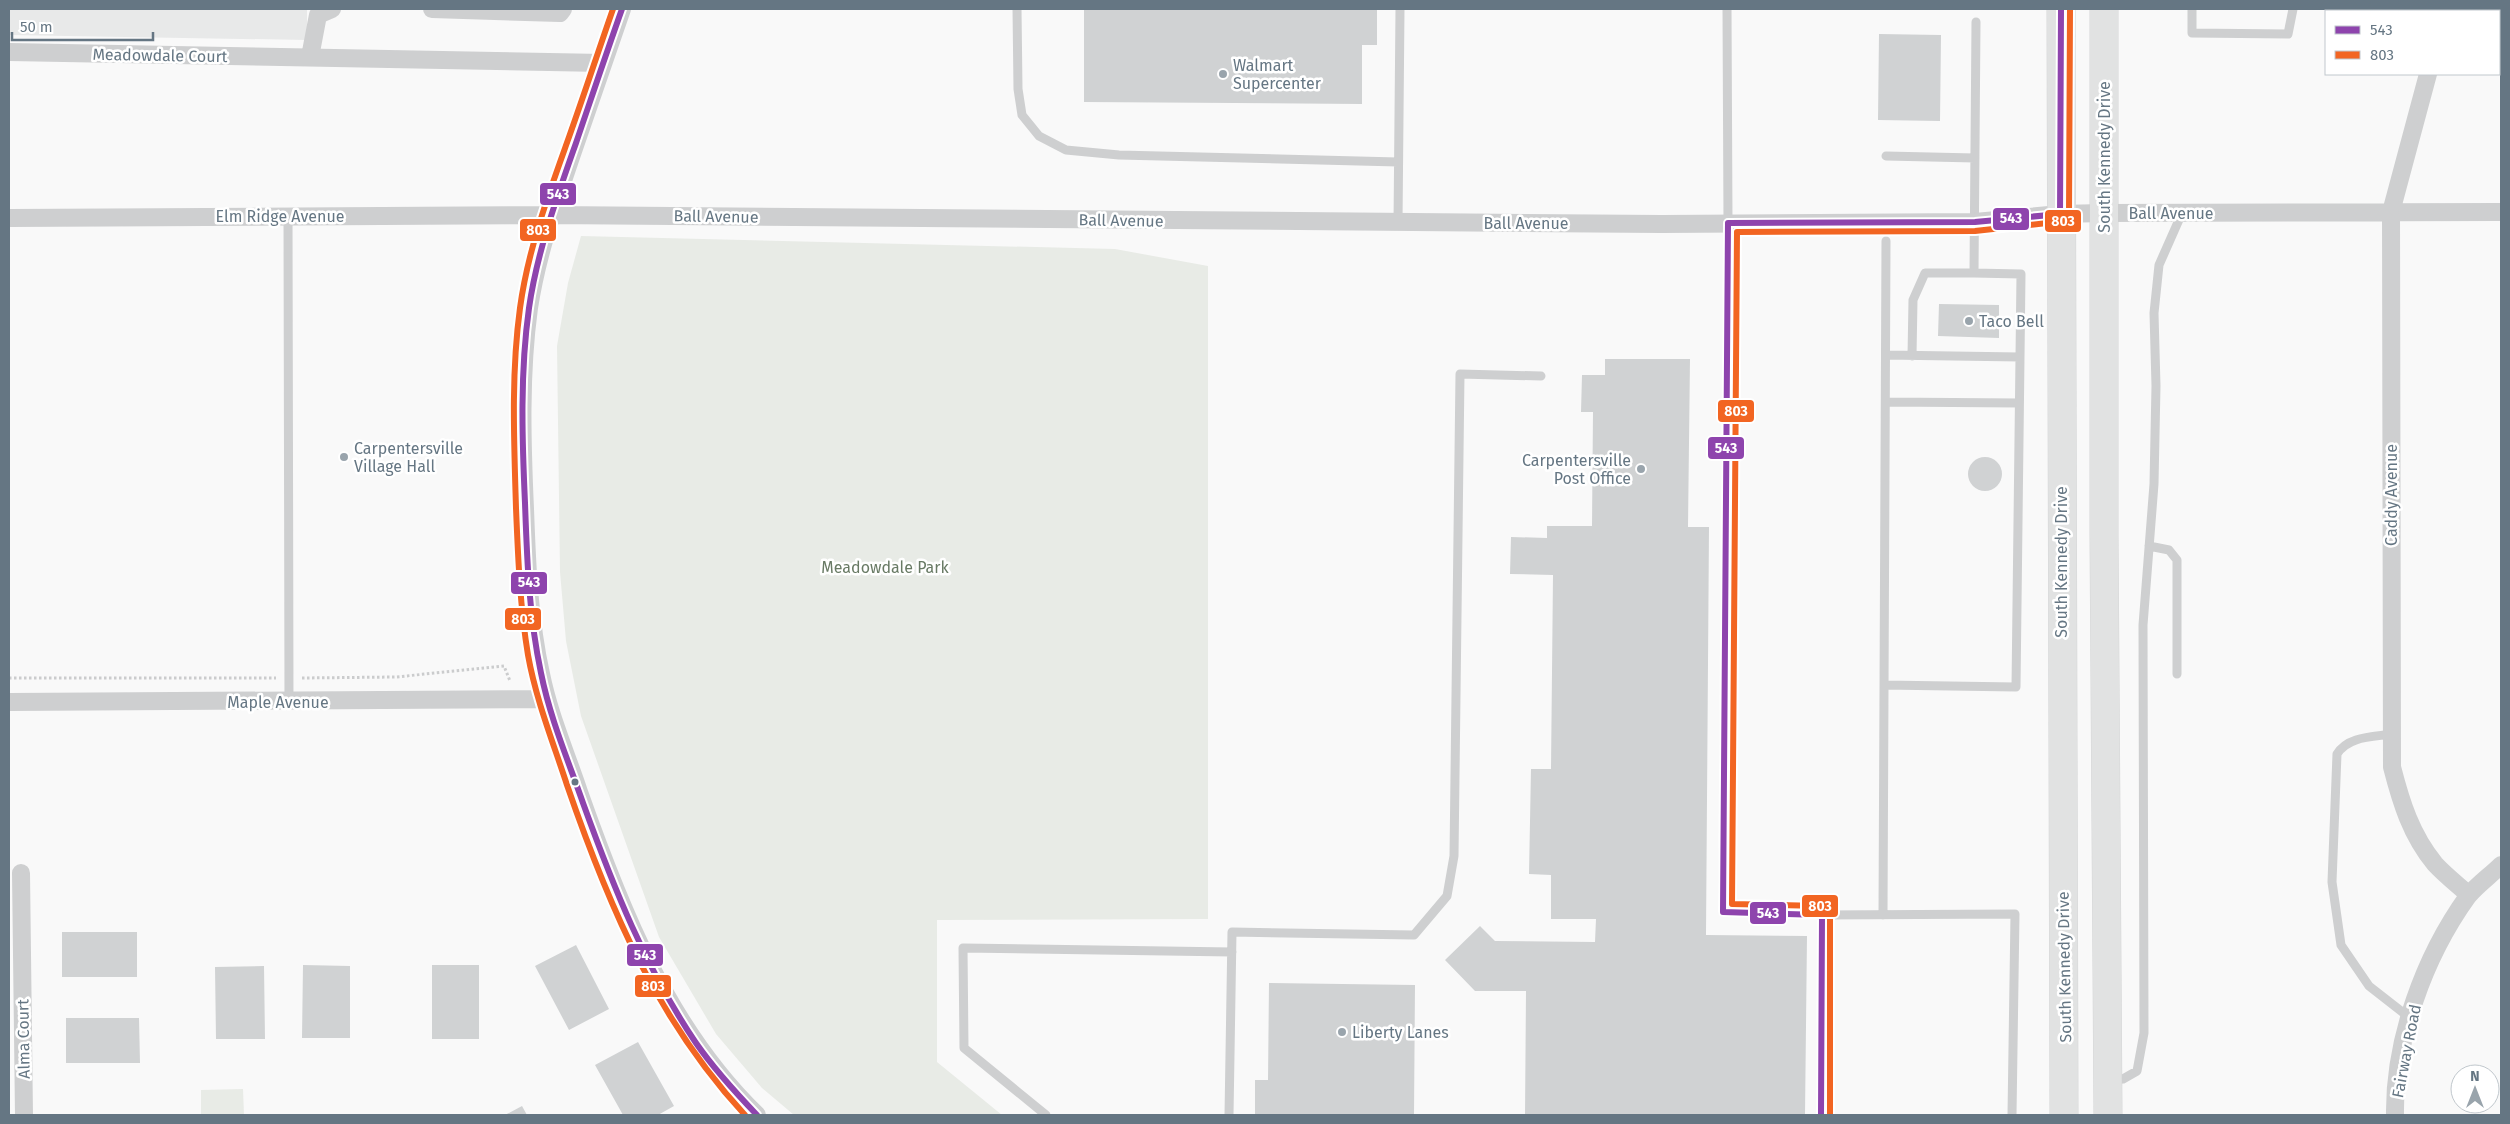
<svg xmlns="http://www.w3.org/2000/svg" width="2510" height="1124" font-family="'Fira Sans',sans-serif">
  <rect width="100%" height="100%" fill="#f9f9f9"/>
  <path fill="#e8e9e9" d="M9,9H307V40L9,35Z"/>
  <path fill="#e8ebe6" d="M581,236L1115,249L1208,266V919L937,920V1062L1002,1115H794L762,1088L716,1034L659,937L581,716L566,641L560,572L557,346L568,283Z
    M243,1089L244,1115H201V1090Z"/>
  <path fill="#d0d2d3" d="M1084,9H1377V45H1362V104L1084,102Z
    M1879,34L1941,35L1940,121L1878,120Z
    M1939,304L1999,305V338L1938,336Z
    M1605,359H1690L1688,527H1709L1706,935L1807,936L1805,1115H1525L1526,991H1475L1445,960L1480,926L1495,941L1595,942L1596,919H1551V875L1529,874L1531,769H1551L1553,575L1510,574L1511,537L1547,538V526H1592L1593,412H1581L1582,375H1605Z
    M1968 474a17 17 0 1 1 34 0a17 17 0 1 1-34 0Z
    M62,932H137V977H62Z
    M576,945L609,1009L569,1030L535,966Z
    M303,965L350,966V1038H302Z
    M432,965H479V1039H432Z
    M264,966L265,1039H216L215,967Z
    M1269,983L1415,985L1414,1115H1255V1080H1268Z
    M66,1018H139L140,1063H66Z
    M638,1042L674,1106L658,1115H623L595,1065Z
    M522,1106L527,1115H505Z"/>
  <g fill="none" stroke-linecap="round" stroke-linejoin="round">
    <g stroke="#d5d6d7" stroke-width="29">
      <path id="primary" d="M2061,9L2064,1115
        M2104,9V535L2108,1115"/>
    </g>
    <path stroke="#cbcccd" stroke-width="3" stroke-dasharray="2.5 2.5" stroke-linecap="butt" d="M9,678H276
      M302,678L396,677L504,666L510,681"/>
    <path stroke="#cecfd0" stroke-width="9" d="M1017,9L1018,89L1022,115L1039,136L1066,150L1119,155L1398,162
      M1727,9L1728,223L1723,912L1822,915L2015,914L2012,1115
      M2192,9V33L2288,34L2293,9
      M1886,156L1975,158
      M288,216L289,702
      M1398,223L1400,9
      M1886,355L2020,357L2021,274L1974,273
      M1912,356L1913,300L1925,273H1974L1976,22
      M1886,402L2019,403
      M2149,546L2169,550L2177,560V674
      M1884,685L2016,687L2020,357
      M2392,734C2373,737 2348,736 2337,754L2332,882L2341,945L2369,986L2410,1018
      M1883,915L1886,241
      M2110,1080L2123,1079L2137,1071L2144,1033L2143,625L2154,484L2156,386L2154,313L2159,265L2182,213
      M1046,1115L964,1048L963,948L1232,952
      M1229,1115L1232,932L1414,935L1447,896L1454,856L1460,374L1541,376
      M1821,1115L1822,915"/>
    <path stroke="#cecfd0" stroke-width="18" d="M432,9L560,13L563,9
      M622,9C605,57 589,106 572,154C555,204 537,255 529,308C520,374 522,442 525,509C527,564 529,620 541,674C549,714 566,753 579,792C620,908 667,1028 757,1115
      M2447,11L2448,9
      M9,52L603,63
      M310,57L318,15L332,9
      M2428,74L2391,212L2392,767C2401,802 2411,835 2435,864C2445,875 2458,885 2469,895
      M9,218L551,215L1662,224L1975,222L2060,214L2103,213L2501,212
      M9,702L547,699
      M21,873L24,1115
      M2395,1115C2394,1040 2424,957 2468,896C2477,885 2491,875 2501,865"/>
    <use href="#primary" stroke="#e1e2e2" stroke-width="28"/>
    <g stroke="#fff" stroke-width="10">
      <path id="bus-1" d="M622,9C606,54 591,99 576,143C557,197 537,252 529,308C520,372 522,438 525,503C527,560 529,617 541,673C550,718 568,760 583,803C613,886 646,969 696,1043C714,1069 735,1092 757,1115
        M1821,1115L1822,915L1723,912L1728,223L1975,222L2060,214L2061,9"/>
    </g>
    <g stroke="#fff" stroke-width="10">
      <path id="bus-2" d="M613,9C598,52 584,95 569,137C549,193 528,249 520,308C511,374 514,441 516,508C518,557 520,607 528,655C536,700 553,742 567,785C609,907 657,1020 745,1115
        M1830,1115V911L1822,906L1732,904L1737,232L1975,231L2065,221L2069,214L2070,9"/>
    </g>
    <use href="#bus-1" stroke="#8e44ad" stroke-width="6"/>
    <use href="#bus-2" stroke="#f26522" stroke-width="6"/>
  </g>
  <g fill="#99a4ac" stroke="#fff" stroke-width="2">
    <circle cx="1223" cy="74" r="5"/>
    <circle cx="1969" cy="321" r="5"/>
    <circle cx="344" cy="457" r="5"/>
    <circle cx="1641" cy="469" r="5"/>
    <circle cx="1342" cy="1032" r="5"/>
  </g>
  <circle fill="#657683" stroke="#fff" stroke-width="2" cx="575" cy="782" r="4.5"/>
  <g text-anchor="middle" stroke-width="5" stroke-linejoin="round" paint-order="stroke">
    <g font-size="16" fill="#657683" stroke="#fff">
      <text transform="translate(160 55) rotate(1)" y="6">Meadowdale Court</text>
      <text transform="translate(2104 157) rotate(-90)" y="6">South Kennedy Drive</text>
      <text x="2171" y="219">Ball Avenue</text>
      <text x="280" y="222">Elm Ridge Avenue</text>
      <text transform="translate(716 216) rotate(1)" y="6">Ball Avenue</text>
      <text transform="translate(1121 220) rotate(1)" y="6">Ball Avenue</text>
      <text x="1526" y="229">Ball Avenue</text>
      <text transform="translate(2391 495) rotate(-90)" y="6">Caddy Avenue</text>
      <text transform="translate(2061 562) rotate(-90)" y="6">South Kennedy Drive</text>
      <text x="278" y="708">Maple Avenue</text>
      <text transform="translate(2064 967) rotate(-91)" y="6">South Kennedy Drive</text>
      <text transform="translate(23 1039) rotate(-91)" y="6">Alma Court</text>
      <text transform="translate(2406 1051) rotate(-79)" y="6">Fairway Road</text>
    </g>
    <g font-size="16" fill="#657683" stroke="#fff" text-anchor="start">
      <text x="1233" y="71">Walmart<tspan x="1233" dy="18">Supercenter</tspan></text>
      <text x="1979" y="327">Taco Bell</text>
      <text x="354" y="454">Carpentersville<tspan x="354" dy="18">Village Hall</tspan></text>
      <text x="1631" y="466" text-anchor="end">Carpentersville<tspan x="1631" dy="18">Post Office</tspan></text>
      <text x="1352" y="1038">Liberty Lanes</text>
    </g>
    <g font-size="16" fill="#687a64" stroke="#fff">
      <text x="885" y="573">Meadowdale Park</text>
    </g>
  </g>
  <g stroke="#fff" stroke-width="2">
    <rect x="539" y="182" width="38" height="24" rx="5" fill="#8e44ad"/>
    <rect x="1992" y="207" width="38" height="24" rx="5" fill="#8e44ad"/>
    <rect x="2044" y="209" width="38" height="24" rx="5" fill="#f26522"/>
    <rect x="519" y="218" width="38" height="24" rx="5" fill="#f26522"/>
    <rect x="1717" y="399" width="38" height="24" rx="5" fill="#f26522"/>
    <rect x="1707" y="436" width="38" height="24" rx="5" fill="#8e44ad"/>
    <rect x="510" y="571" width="38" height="24" rx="5" fill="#8e44ad"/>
    <rect x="504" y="607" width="38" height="24" rx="5" fill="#f26522"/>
    <rect x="1801" y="894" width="38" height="24" rx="5" fill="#f26522"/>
    <rect x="1749" y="901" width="38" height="24" rx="5" fill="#8e44ad"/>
    <rect x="626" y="943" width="38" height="24" rx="5" fill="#8e44ad"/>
    <rect x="634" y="974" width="38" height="24" rx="5" fill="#f26522"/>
  </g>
  <g font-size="14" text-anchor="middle" font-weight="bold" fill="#fff">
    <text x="558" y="199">543</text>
    <text x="2011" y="223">543</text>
    <text x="2063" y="226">803</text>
    <text x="538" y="235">803</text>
    <text x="1736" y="416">803</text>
    <text x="1726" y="453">543</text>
    <text x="529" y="587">543</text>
    <text x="523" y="624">803</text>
    <text x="1820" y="911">803</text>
    <text x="1768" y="918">543</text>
    <text x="645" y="960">543</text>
    <text x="653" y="991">803</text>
  </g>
  <rect width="2510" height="1124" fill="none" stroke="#657683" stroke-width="20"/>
  <rect x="2325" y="10" width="175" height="65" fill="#ffffff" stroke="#c1c8cd"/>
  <rect x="2335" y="26" width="25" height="8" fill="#8e44ad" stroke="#c1c8cd"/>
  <text x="2370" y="35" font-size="15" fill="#657683">543</text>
  <rect x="2335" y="51" width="25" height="8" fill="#f26522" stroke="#c1c8cd"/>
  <text x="2370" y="60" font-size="15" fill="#657683">803</text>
  <g transform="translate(2475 1089)"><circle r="24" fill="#ffffff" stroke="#c1c8cd"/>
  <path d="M0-4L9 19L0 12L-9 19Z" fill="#99a4ac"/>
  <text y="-8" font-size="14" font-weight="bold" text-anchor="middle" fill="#657683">N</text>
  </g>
  <path d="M12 32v8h141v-8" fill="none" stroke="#657683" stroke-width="2.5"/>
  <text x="20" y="32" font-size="15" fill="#657683" stroke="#ffffff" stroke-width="4" paint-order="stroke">50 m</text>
</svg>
